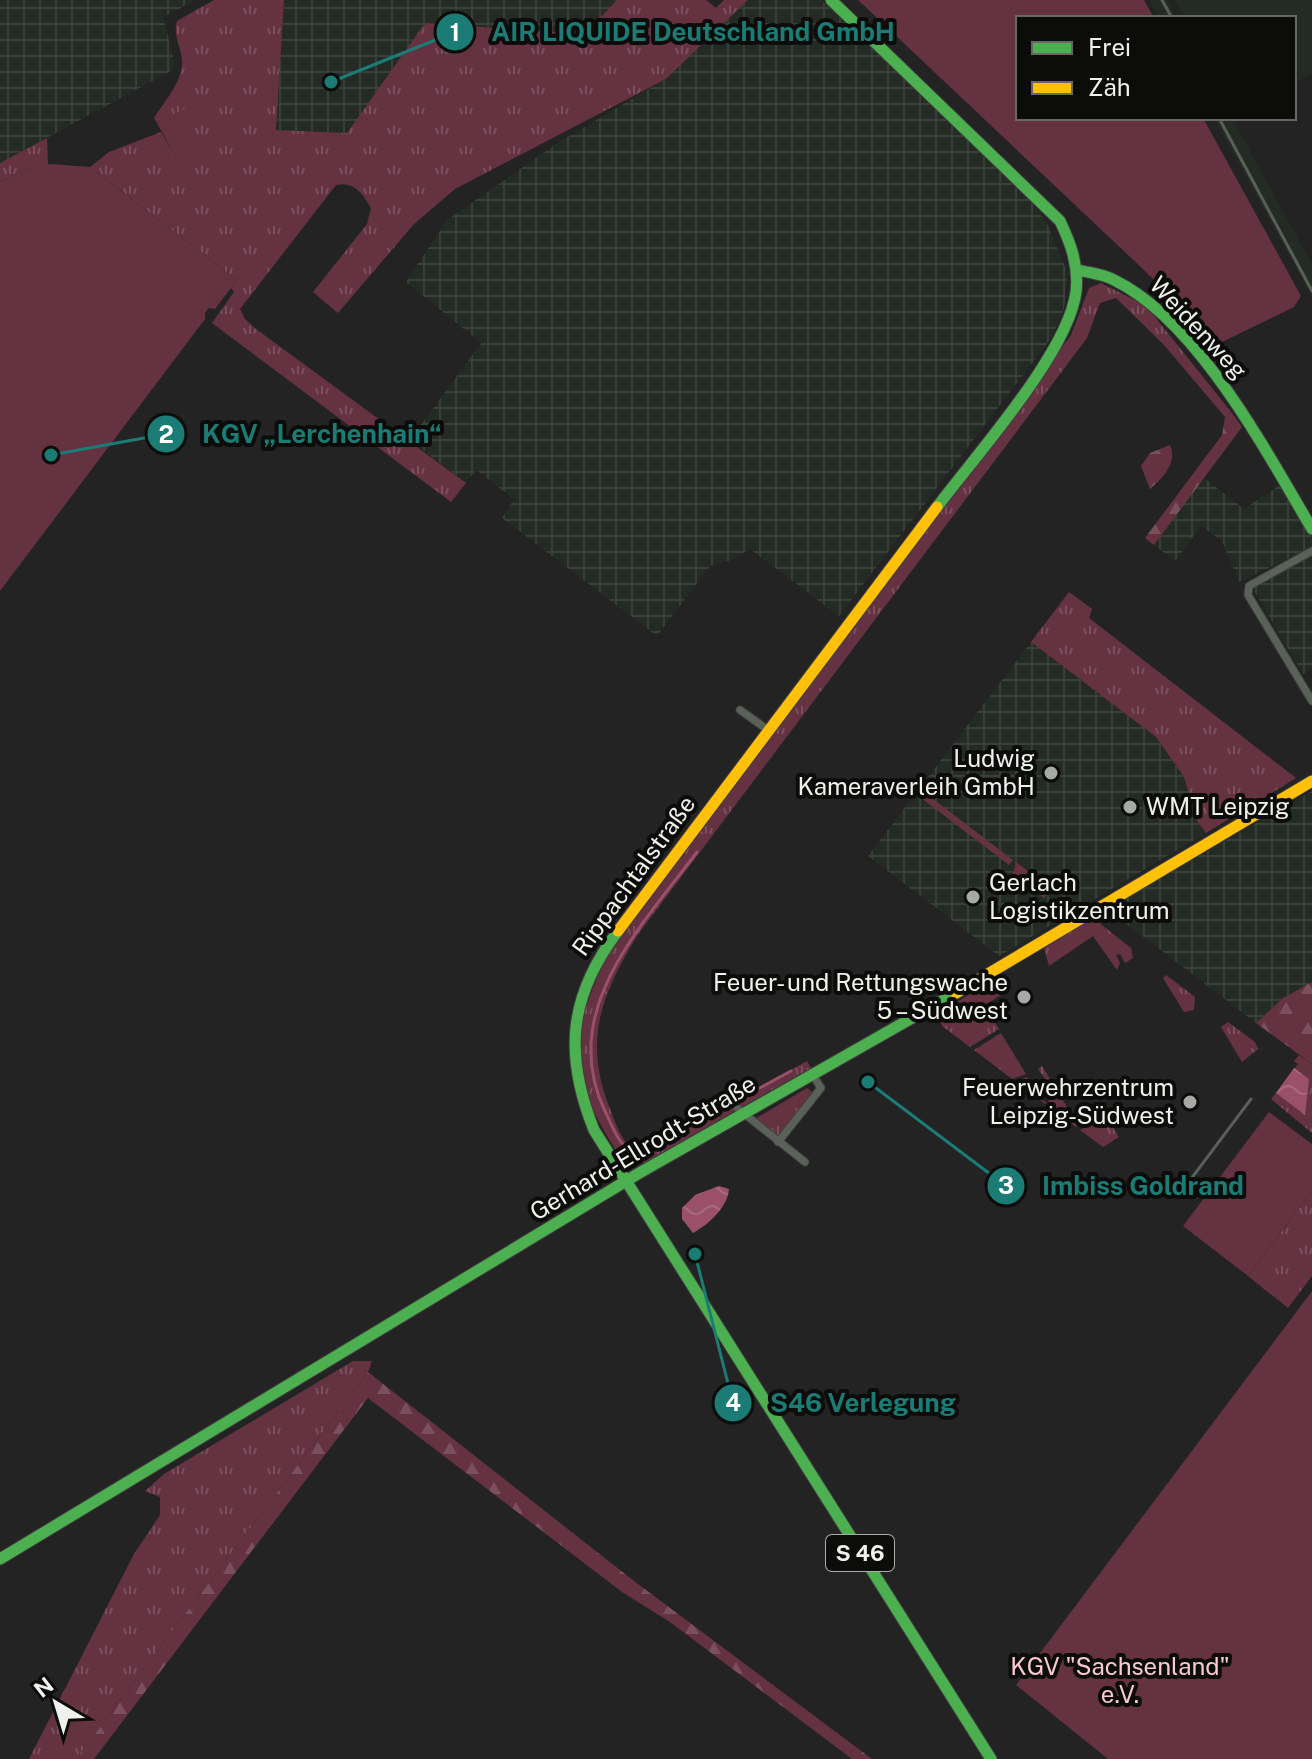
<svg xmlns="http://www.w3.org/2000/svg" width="1312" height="1759" font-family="'Public Sans',sans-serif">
  <defs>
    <pattern id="industrial-grid" width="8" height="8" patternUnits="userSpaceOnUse" patternTransform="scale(2)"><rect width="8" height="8" fill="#242b24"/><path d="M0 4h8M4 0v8" fill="none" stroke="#394039"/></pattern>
    <pattern id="grass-tufts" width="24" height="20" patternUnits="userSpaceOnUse" patternTransform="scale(2)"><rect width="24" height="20" fill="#653242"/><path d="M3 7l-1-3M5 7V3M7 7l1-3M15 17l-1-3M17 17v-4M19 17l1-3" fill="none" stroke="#7b505e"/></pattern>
    <pattern id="forest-firs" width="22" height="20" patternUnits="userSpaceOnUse" patternTransform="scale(2)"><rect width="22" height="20" fill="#653242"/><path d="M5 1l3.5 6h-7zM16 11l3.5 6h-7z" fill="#7b505e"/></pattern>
    <pattern id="water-waves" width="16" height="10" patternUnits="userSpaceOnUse" patternTransform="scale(2)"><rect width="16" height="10" fill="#9a5068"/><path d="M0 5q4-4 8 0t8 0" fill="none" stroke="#a86a7e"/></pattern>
  </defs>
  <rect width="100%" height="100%" fill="#222322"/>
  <path fill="#242b24" d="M1149,0H1167L1177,18H1159Z
    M1175,0H1312V73L1294,84V18H1185Z
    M1214,118H1232L1312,264V298Z"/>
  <path fill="url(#industrial-grid)" d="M0,0H196L163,17L175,64L171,71L0,163Z
    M284,0H617L584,34L425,23L348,133L276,130Z
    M748,0H821L1023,190L1047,223L1068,274L1064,309L1052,337L839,616L750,549L732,560L710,566L657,636L502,518L514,499L476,470L466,483L410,440L481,343L406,282L447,220L559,142L666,79Z
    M1203,477L1244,509L1280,485L1312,537V547L1239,582L1222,541L1201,526L1175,561L1154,545Z
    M1312,556V669L1303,674L1253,589L1257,583Z
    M1031,642L1156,737L1184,777L1197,821L1206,833L999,956L868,856Z
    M1312,791V982L1283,998L1256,1023L1128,925L1109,918L1107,909Z"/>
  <path fill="url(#grass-tufts)" d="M214,0H284L276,130L347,133L425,23L584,34L617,0H706L716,8L724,0H748L666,79L455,189L414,224L338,313L313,292L367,224L371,208C363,194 354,181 336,185L240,309L245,319L256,329L466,483L451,502L212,323L234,292L231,288L237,280L90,167L109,152L161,132L180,164L184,110L157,123L154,118C165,101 184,80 182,59C180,44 173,36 177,21Z
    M47,138L48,165L19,172L0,182V163Z
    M1101,283L1137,301L1135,292L1232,413L1225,417L1164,345L1116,298L1100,303L1087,338L639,933C600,996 582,1042 612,1114C617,1128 625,1148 640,1153L807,1061L811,1068L644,1163L619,1155C568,1076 567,1039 608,954L1071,335L1089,288Z
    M1069,592L1092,609L1089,618L1296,778L1206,833L1197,821L1184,777L1156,737L1031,642Z
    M920,789L1013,860L1009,865L916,794Z
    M1016,862L1052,889L1044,898L1013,874Z
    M1093,918L1131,948L1133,958L1125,963L1120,954L1116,955L1120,963L1117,970L1093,936L1049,966L1044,948Z
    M1000,975L1009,990L985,1005L999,1029L970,1047L942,1026L938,1014Z
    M1166,975L1195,997L1194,1010L1184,1012L1163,978Z
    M1228,1022L1255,1042L1258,1049L1242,1062L1221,1027Z
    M1001,1033L1026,1074L1012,1079L974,1050Z
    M1299,1055L1312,1064V1133L1271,1099L1298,1064L1294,1061Z
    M1042,1066L1078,1125L1076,1127L1016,1082L1027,1077L1030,1082L1026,1088L1047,1103L1054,1092L1038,1069Z
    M807,1088L812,1092L777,1138L753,1120Z
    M1105,1115L1119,1137L1103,1147L1080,1130Z
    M1312,1190V1276L1288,1308L1248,1276Z
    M353,1361H372L368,1372L76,1759H29L134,1554L160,1515V1497L145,1491L164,1474Z"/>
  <path fill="url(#forest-firs)" d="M1232,413L1242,427L1154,545L1145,538L1222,435L1225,417Z
    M1170,445C1178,462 1163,478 1150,489L1141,466L1150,453Z
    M1312,982V1064L1256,1023L1283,998Z
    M368,1372L634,1581L872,1759H852L670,1622L622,1592L368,1398L94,1759H76Z"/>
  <path fill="#653242" d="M858,0H1144L1154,18H1018V118H1203L1301,296L1294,307L1218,344L1145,271Z
    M184,109L203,150L180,165L157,123Z
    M50,164L90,167L237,280L215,309L209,308L205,313V319L0,591V182L19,172Z
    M1269,1112L1312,1144V1190L1248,1276L1183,1226Z
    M1312,1291V1759H1108L1016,1685Z"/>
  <path fill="url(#water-waves)" d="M1294,1068L1309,1079L1305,1115L1276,1093Z
    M719,1186L729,1189C728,1207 708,1225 693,1233L682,1219V1208L695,1195Z"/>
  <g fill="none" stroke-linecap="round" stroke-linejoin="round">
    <path stroke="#9a5068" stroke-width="3" d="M697,852C641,927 557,1011 605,1111C612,1125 620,1149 636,1155L791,1071"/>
    <g stroke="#3f403f" stroke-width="9">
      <path id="street" d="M1312,551L1249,586L1248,595L1312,701
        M740,710L768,730
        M737,1108L805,1162
        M778,1142L821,1088L812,1074"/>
    </g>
    <g stroke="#3f403f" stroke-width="13">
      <path id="fast" d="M831,0L1060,221C1071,244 1079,266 1076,292C1068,353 976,455 937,507
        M1078,270C1089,273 1103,274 1114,280C1197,320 1266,451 1312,529
        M618,931C568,997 564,1055 594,1130L991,1759
        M0,1559L641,1172L956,993"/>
    </g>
    <g stroke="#3f403f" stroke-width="13">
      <path id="slow" d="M618,931L937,507
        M956,993L1312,781"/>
    </g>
    <use href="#street" stroke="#596158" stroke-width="7"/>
    <use href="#fast" stroke="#4caf50" stroke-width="11"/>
    <use href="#slow" stroke="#ffc107" stroke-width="11"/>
    <path stroke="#595e59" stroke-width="3" d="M1162,0L1172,18
      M1219,118L1312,291
      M1188,1183L1251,1099"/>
  </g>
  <g fill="#a7a9a7" stroke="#0c0d0b" stroke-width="3">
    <circle cx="1051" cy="773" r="8"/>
    <circle cx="1130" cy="807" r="8"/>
    <circle cx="973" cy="897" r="8"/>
    <circle cx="1024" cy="997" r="8"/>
    <circle cx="1190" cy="1102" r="8"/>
  </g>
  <g text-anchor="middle" stroke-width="8" stroke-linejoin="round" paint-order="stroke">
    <rect fill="#0c0d0b" stroke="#abadab" stroke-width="2" x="826" y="1535" width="68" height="36" rx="6"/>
    <g font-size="22" font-weight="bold" fill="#eff1ef">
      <text x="860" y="1561">S 46</text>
    </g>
    <g font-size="24" fill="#eff1ef" stroke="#0c0d0b">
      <text transform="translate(1198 328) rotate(47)" y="8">Weidenweg</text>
      <text transform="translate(634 876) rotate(-54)" y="8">Rippachtalstraße</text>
      <text transform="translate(643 1148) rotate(-31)" y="8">Gerhard-Ellrodt-Straße</text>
    </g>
    <g font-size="24" fill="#eff1ef" stroke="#0c0d0b" text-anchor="end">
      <text x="1035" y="767">Ludwig<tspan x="1035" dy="28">Kameraverleih GmbH</tspan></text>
      <text x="1146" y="815" text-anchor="start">WMT Leipzig</text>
      <text x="989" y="891" text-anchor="start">Gerlach<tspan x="989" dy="28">Logistikzentrum</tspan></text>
      <text x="1008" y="991">Feuer- und Rettungswache<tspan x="1008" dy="28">5 – Südwest</tspan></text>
      <text x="1174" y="1096">Feuerwehrzentrum<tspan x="1174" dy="28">Leipzig-Südwest</tspan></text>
    </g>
    <g font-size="24" fill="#f9c9d6" stroke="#0c0d0b">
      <text x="1120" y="1675">KGV "Sachsenland"<tspan x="1120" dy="28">e.V.</tspan></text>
    </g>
  </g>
  <path fill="none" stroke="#1a7c74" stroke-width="3" d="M331 82L455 32M51 455L166 434M868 1082L1006 1186M695 1254L733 1403"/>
  <g fill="#1a7c74" stroke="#0c0d0b" stroke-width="3">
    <circle cx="331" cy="82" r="8"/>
    <circle cx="51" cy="455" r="8"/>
    <circle cx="868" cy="1082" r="8"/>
    <circle cx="695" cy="1254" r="8"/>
    <circle cx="455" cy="32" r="20"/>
    <circle cx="166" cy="434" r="20"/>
    <circle cx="1006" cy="1186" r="20"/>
    <circle cx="733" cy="1403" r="20"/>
  </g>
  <g font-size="24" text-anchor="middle" font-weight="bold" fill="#fff">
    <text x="455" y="41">1</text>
    <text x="166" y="443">2</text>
    <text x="1006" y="1194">3</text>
    <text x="733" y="1411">4</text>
  </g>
  <g font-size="26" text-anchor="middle" font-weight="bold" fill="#1a7c74" stroke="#0c0d0b" stroke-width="8" stroke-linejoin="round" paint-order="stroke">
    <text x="693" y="41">AIR LIQUIDE Deutschland GmbH</text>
    <text x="322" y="443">KGV „Lerchenhain“</text>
    <text x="1143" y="1195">Imbiss Goldrand</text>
    <text x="863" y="1412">S46 Verlegung</text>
  </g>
  <rect x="1016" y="16" width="280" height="104" fill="#0c0d0b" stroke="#676866" stroke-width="2"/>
  <rect x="1032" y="42" width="40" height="12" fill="#4caf50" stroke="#676866" stroke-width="2"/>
  <text x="1088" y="56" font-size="24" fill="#eff1ef">Frei</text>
  <rect x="1032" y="82" width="40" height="12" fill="#ffc107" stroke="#676866" stroke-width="2"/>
  <text x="1088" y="96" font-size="24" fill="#eff1ef">Zäh</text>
  <g transform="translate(56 1703) rotate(322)" stroke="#0c0d0b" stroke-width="6" paint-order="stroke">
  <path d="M0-6L14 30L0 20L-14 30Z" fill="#eff1ef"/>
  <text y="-12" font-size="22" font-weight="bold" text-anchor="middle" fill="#eff1ef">N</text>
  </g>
</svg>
